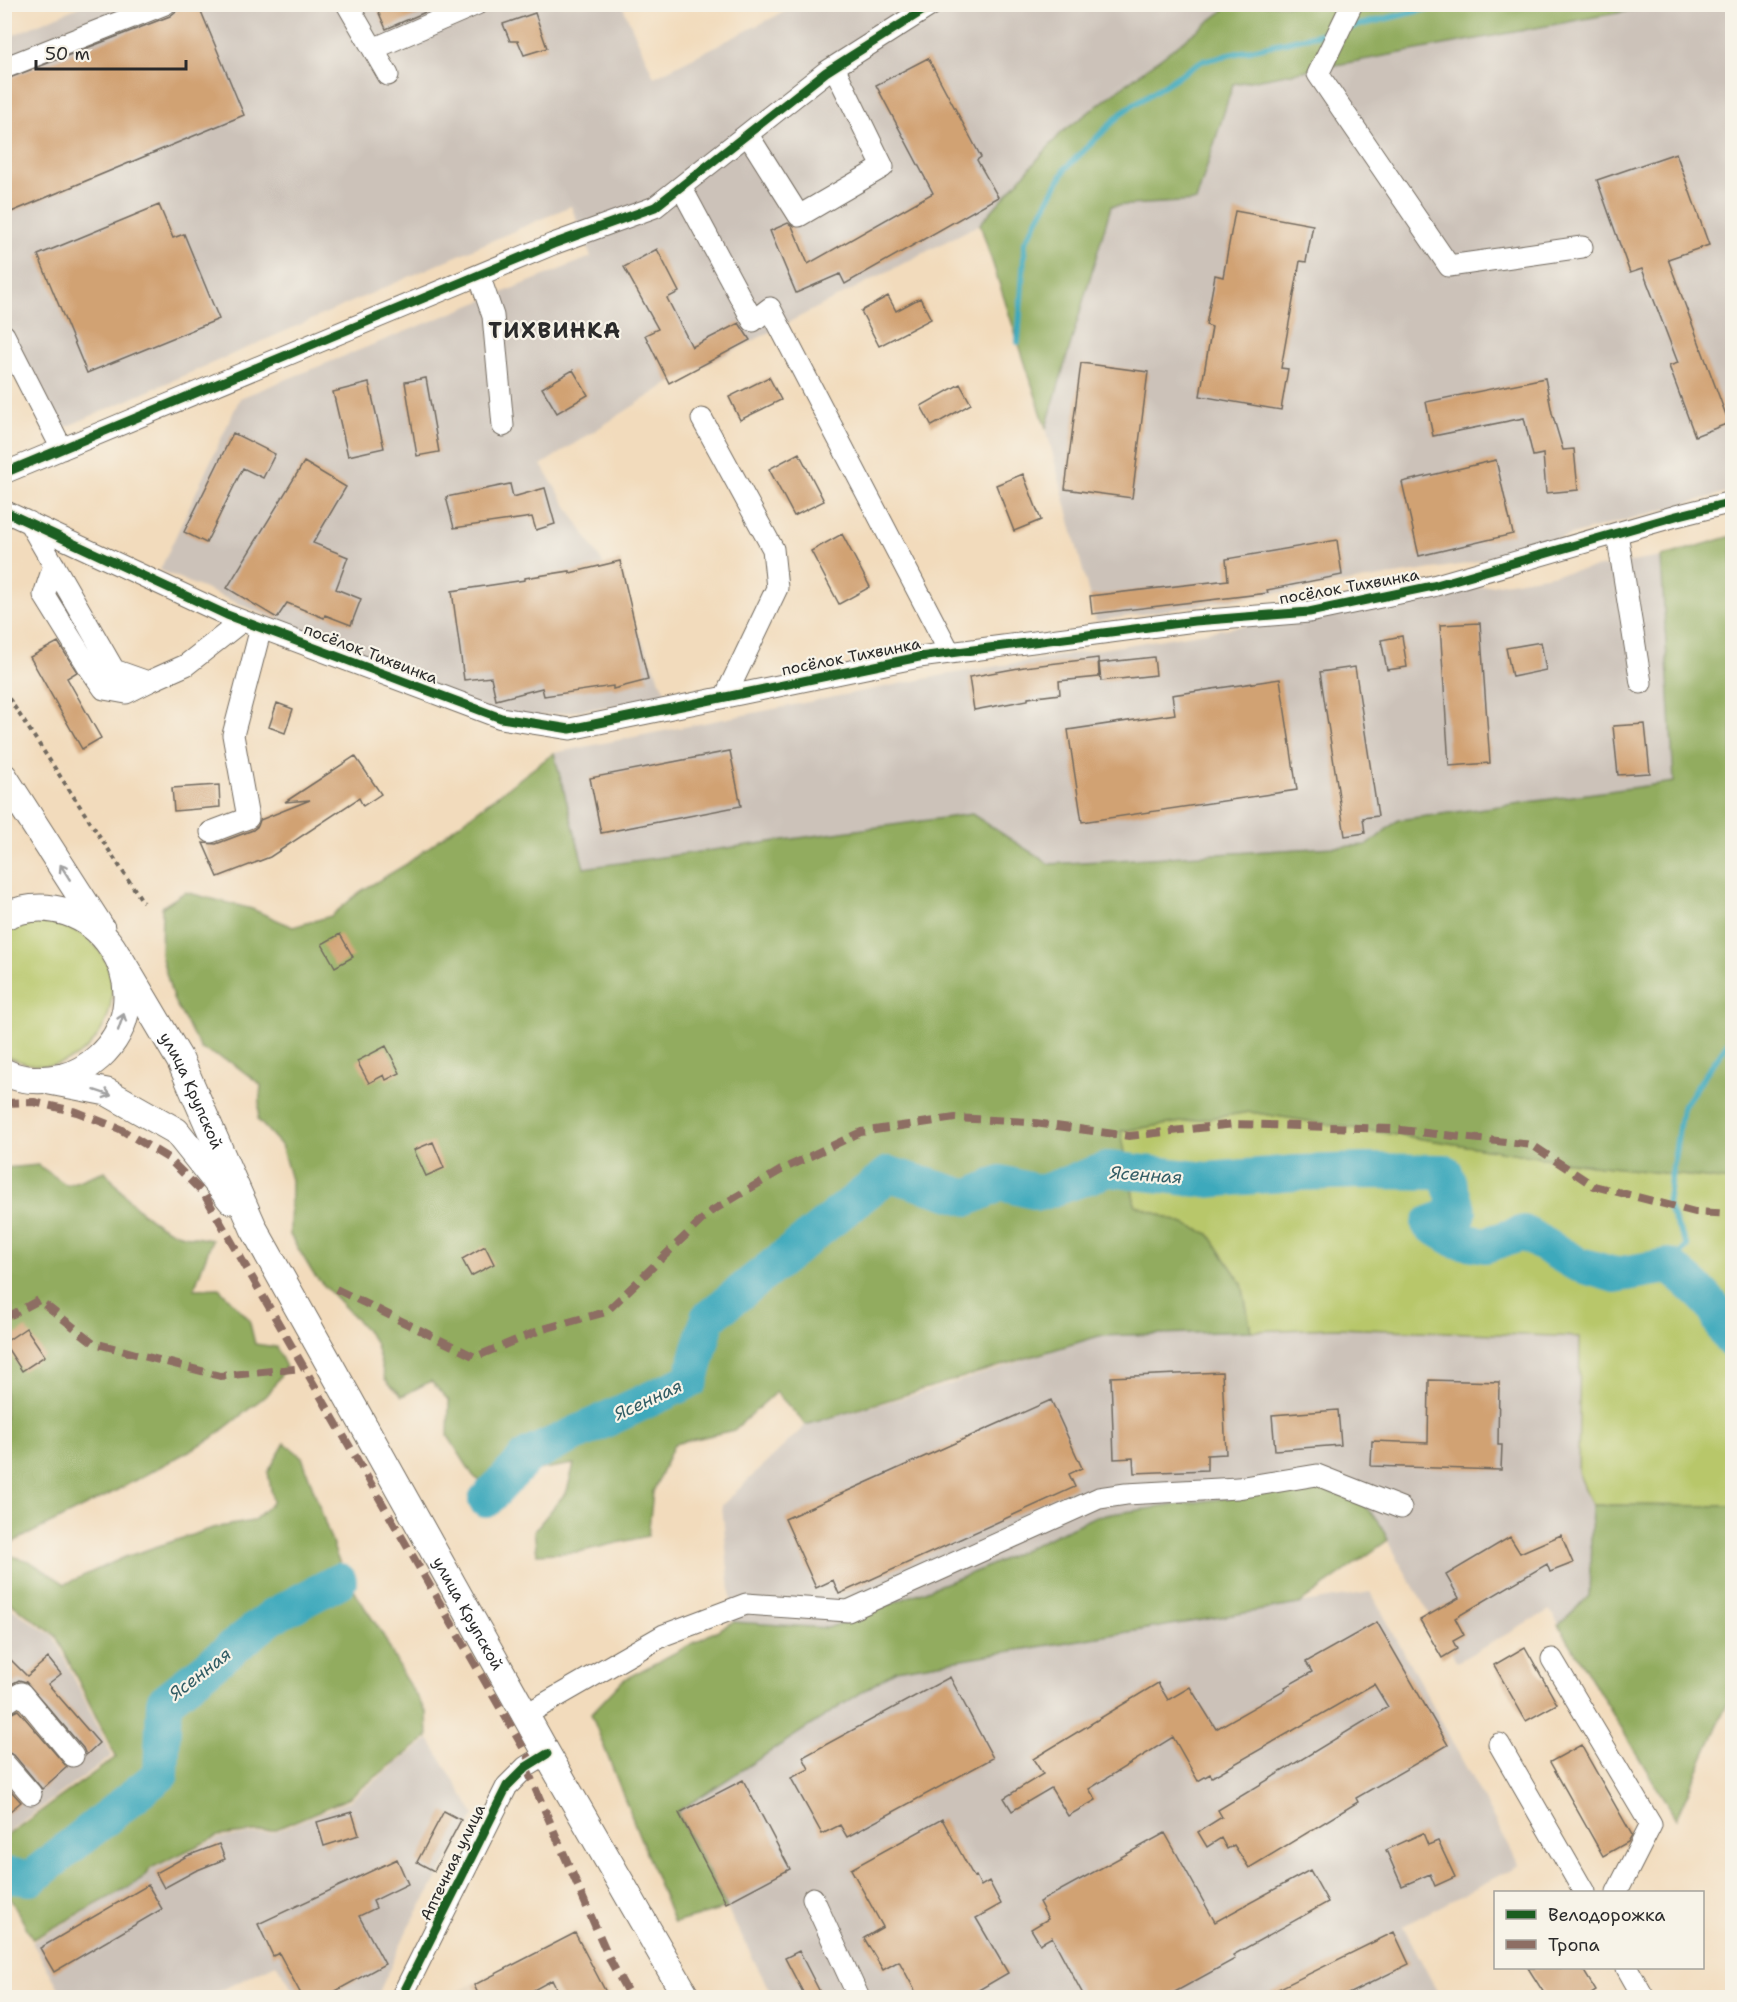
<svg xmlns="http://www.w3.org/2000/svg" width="1737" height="2002" font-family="'Shantell Sans',sans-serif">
  <rect width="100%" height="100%" fill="#f7f3e8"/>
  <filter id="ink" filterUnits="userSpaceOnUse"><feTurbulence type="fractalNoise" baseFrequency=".0167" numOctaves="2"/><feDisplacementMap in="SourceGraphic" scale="12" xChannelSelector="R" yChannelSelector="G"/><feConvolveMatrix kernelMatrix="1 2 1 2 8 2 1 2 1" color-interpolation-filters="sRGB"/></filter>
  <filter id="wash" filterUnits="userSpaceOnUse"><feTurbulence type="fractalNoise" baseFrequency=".008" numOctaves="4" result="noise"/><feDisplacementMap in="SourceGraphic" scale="24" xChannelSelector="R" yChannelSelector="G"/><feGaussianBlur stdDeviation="1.35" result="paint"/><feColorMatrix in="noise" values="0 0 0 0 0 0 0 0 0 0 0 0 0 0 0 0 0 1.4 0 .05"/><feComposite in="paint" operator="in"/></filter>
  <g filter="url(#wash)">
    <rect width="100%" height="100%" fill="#f2dbbc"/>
    <path fill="#e2cdb2" d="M576,1930L611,1997L445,1998Z"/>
    <path fill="#ccc2b9" d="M83,5H622L654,77L798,5H1231L1061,133L980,224L663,387L541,465L616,584L668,698L512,720L160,570L240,398L591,257L571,206L50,434L5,348L4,39Z
      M1660,5H1732V491L1466,564L1096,621L1046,428L1111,206L1196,201L1233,84Z
      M1661,557L1675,782L1398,820L1368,845L1049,864L972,814L584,868L554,753L944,675Z
      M1336,1328L1580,1337L1578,1472L1592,1505L1589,1596L1559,1625L1550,1610L1457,1662L1401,1565L1378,1520L1174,1506L1096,1516L982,1569L828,1628L733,1622L722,1505L806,1425L941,1387L1099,1336Z
      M1371,1592L1519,1865L1403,1926L1440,1997H773L677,1812L896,1670Z
      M4,1603L54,1637L112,1756L5,1834Z
      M429,1739L475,1815L408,1928L377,1997H299L276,1964L207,1997H64L32,1942L142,1880L151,1870L219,1838L274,1832L349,1801Z"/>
    <path fill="#b8c76a" stroke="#72794a" stroke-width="1.5" d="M44,921C60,925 74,928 87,938C135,975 109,1059 50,1065C33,1067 20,1062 5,1056V931L20,924Z
      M1250,1112L1576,1163L1732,1181V1506L1592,1505L1578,1472L1580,1337L1336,1328L1251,1331L1242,1284L1209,1234L1135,1205L1120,1131Z"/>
    <path fill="#92ac5e" stroke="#5e6c44" stroke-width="1.5" d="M1231,5H1660L1233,84L1196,201L1111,206L1046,428L980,224L1061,133Z
      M1732,536V1181L1576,1163L1250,1112L1121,1131L1135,1205L1209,1234L1242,1284L1251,1331L1099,1336L806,1425L776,1392L734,1430L674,1444L653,1492L648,1536L578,1552L537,1554L534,1531L567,1491L574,1464L537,1470L506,1497L474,1477L448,1436L449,1401L431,1381L402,1396L385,1379L375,1342L358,1321L314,1275L290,1235L291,1180L281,1145L258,1120L261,1085L232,1063L201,1049L174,1001L161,955L162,907L185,892L252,909L293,927L331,916L361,891L405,865L554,753L584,868L972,814L1049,864L1368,845L1398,820L1674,782L1661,557Z
      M38,1165L67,1185L105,1171C122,1193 141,1216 166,1229C179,1236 198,1237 212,1240L194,1289L219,1288L249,1319L255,1344L276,1347L286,1367L269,1393L211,1439L108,1495L5,1546V1168Z
      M285,1443L302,1457L337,1557L359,1599L382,1633L404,1677L427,1713L428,1737L347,1799L274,1830L218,1836L151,1868L141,1880L33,1939L7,1893L5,1892V1837L116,1757L56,1636L5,1599V1554L29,1561L65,1584L125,1557L213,1528L253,1521L273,1502L268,1472Z
      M1313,1486L1359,1501L1378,1520L1388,1540L1299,1604L896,1670L677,1812L727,1908L674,1923L591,1714L623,1680L733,1622L828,1628L982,1569L1096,1516Z
      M1592,1505L1732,1506V1693L1676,1819L1559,1625L1589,1596Z"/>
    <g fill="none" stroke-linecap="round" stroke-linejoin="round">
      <path stroke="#3da9bc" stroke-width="6" d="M1347,28L1446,4
        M1018,342L1025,242L1066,168L1125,110L1202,61L1334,31
        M1669,1266L1687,1246L1667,1205L1682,1108L1732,1037"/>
      <path stroke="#3da9bc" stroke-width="36" d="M486,1500L528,1456L691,1380L708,1318L889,1174L968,1198L1001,1183L1041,1193L1109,1169L1207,1180L1296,1173L1365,1171L1445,1172L1459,1213L1429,1224L1456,1240L1485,1245L1524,1233L1577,1264L1615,1275L1669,1266C1683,1277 1699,1289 1711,1304C1720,1315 1722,1330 1732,1341
        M4,1875L31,1878L161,1774L164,1702L273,1616L339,1581"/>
    </g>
    <g id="blocks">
      <path fill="#d1a273" d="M181,4H198L244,115L4,215V80L170,16L175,12L178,6Z
        M375,4H444L386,29Z
        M535,13L547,48L524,55L518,41H510L503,24Z
        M928,58L981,157L977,160L998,197L845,284L840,274L796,293L770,231L788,223L792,226L808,264L933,193L876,85Z
        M1676,153L1709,245L1668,259L1729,423L1695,436L1669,366L1678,363L1642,269L1630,273L1597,180Z
        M159,205L173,238L184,234L219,319L87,373L38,255Z
        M1235,211L1313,225L1306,262L1300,261L1281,368L1288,369L1281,410L1200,396L1212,327L1206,325L1215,275L1223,277Z
        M657,249L679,292L667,298L692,347L739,323L750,340L669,383L645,335L658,329L624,267Z
        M888,296L896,311L920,298L931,319L879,346L861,311Z
        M1081,363L1148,372L1132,498L1065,489Z
        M573,370L588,395L557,413L542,388Z
        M769,377L781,400L740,420L729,397Z
        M426,378L439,452L417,456L405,382Z
        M1545,378L1552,413L1563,450L1574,449L1578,490L1546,493L1543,454L1533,456L1524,418L1433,436L1426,402Z
        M369,383L384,448L348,456L333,392Z
        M960,384L971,404L932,426L921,406Z
        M233,433L275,454L263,478L243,468L206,543L184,532Z
        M799,453L824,501L794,516L769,469Z
        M1496,460L1513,534L1419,556L1402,482Z
        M304,462L346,487L313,543L348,557L336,589L361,599L351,625L325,615L324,618L287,603L277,618L227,588Z
        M1023,474L1041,520L1014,531L996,485Z
        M510,484L513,497L545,488L555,524L536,530L532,517L454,528L446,497Z
        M842,534L870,587L839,604L811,551Z
        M1337,540L1342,575L1267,590L1268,593L1092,614L1090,596L1228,580L1226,559Z
        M620,561L648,680L613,689V686L544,696L542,688L496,700L491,677L464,680L452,591L525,580V578L570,571V573Z
        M1480,623L1490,763L1449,766L1440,625Z
        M1402,636L1407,667L1387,670L1381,640Z
        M58,642L77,672L67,678L101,738L82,749L30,657Z
        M1541,642L1546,670L1512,677L1506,648Z
        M1154,657L1156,675L1101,681L1099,663Z
        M1098,658L1099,677L1059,681L1060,694L1028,698V700L974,710L969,677L1024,667Z
        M1355,667L1378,816L1363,818L1365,833L1345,836L1320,672Z
        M1280,679L1297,790L1082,822L1068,730L1175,714L1172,695Z
        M277,703L293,709L285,733L269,727Z
        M1645,724L1650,773L1618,775L1613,726Z
        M730,751L741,806L601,833L590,778Z
        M355,756L381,794L363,806L359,798L270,857L218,877L203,843L216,844L253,830L258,826L260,820L310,800L285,802Z
        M219,785L220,807L174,811L172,788Z
        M340,934L353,957L335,967L322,944Z
        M386,1046L400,1073L386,1080L384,1075L369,1083L357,1061Z
        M433,1142L444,1168L426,1176L414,1150Z
        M485,1246L494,1264L471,1276L462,1259Z
        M26,1328L45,1356L22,1371L4,1343Z
        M1222,1372L1226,1454L1207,1455V1470L1134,1473L1133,1458L1114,1459L1111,1377Z
        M1429,1380L1499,1382L1498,1445H1502L1501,1470L1371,1466L1372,1441L1428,1443Z
        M1051,1400L1082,1468L1069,1474L1075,1487L839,1594L833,1580L816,1588L785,1519Z
        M1338,1410L1341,1445L1275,1450L1272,1415Z
        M1561,1535L1573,1563L1550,1572L1547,1564L1455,1618L1464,1635L1453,1641L1457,1649L1442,1658L1420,1620L1459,1598L1446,1575L1510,1537L1520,1553Z
        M1377,1622L1448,1745L1356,1798L1358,1802L1249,1868L1234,1845L1227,1849L1221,1838L1207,1847L1198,1832L1222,1817L1218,1810L1388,1707L1374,1684L1212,1777L1210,1774L1198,1781L1173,1737L1089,1789L1096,1800L1068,1816L1051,1788L1012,1811L1004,1798L1043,1774L1033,1759L1158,1683L1168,1700L1190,1687L1216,1729L1286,1689L1285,1687L1312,1672L1306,1662Z
        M1525,1647L1557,1704L1526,1721L1494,1665Z
        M4,1653L27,1676L48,1658L61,1674L48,1684L99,1743L86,1755L83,1748L26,1682L19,1680L4,1688Z
        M950,1677L993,1758L847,1837L840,1825L822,1834L791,1778L809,1769L803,1757Z
        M18,1710L67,1767L42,1789L14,1755L4,1751V1717Z
        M1581,1745L1632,1835L1628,1842L1603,1856L1550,1762Z
        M743,1780L790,1869L726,1903L679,1813Z
        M4,1783L21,1802L4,1816Z
        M444,1811L461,1820L434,1871L417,1862Z
        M352,1812L359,1835L324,1846L317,1822Z
        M942,1819L974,1877L976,1876L981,1886L989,1881L1001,1904L976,1918L1008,1973L965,1998H919L899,1961L883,1970L864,1938L883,1927L851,1869Z
        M1165,1833L1215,1922L1310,1870L1328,1902L1233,1955L1235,1959L1164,1998H1085L1052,1937L1040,1944L1031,1929L1048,1919L1039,1902Z
        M1423,1833L1428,1845L1438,1841L1455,1877L1435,1886L1430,1874L1402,1886L1386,1850Z
        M219,1844L225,1859L195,1871L164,1888L156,1873L187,1856Z
        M397,1859L408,1884L373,1901L376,1908L359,1916L385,1964L323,1998H303L279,1953L273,1956L258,1924Z
        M148,1885L162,1909L54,1972L40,1948Z
        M1394,1932L1409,1964L1340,1998H1260Z
        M575,1933L609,1998H561L552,1980L519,1998H480L474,1985Z
        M799,1951L823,1998H806L785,1958Z
        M1528,1968H1582L1596,1991L1585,1998H1547Z"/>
    </g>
  </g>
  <g filter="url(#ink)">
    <use href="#blocks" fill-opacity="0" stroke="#71695e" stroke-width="1.5"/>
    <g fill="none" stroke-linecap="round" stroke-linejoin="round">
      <g stroke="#71695e" stroke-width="23">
        <path id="minor" d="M347,4L388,75
          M1352,4L1318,74L1449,266L1582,247
          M373,49L477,4
          M4,68L165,4
          M748,135L799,216L883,167L834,67
          M681,187L753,321L770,308L950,653
          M479,275L493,316L503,426
          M4,335L62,449
          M702,419L773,549L777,588L725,697
          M4,473L553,244L655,207L826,72L933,4
          M4,511L227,615L501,718L570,729L919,657L1195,621L1309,612L1433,586L1676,516L1732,502
          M29,522L114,670L148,682L186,665L242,621
          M1617,533L1641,683
          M54,565L44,595L88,666L104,689L126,693L148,682
          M211,832L248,818L233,735L261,628
          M1552,1659L1651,1825L1617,1892
          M4,1704L21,1693L73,1756
          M525,1715L664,1635L746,1604L848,1611L1099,1498L1126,1494L1238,1488L1317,1475L1401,1508
          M1499,1744L1584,1892
          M4,1763L31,1794
          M813,1898L859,1998
          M1627,1968L1644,1998
          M401,1998L507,1786L526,1767L547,1754"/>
      </g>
      <g stroke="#71695e" stroke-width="29">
        <g id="major">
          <path d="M4,777L101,928"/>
          <path d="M4,916C94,877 170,991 99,1057C89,1066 76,1074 63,1077C43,1081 23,1082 4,1072"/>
          <path id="s1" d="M120,959L180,1060L254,1229L547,1754L687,1998"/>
          <path d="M50,1081L107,1092L176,1131L231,1200"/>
        </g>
      </g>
      <path stroke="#71695e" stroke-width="4" stroke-dasharray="4.5 4.5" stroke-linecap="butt" d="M4,691L143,902"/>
      <use href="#minor" stroke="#fff" stroke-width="21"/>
      <use href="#major" stroke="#fff" stroke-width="27"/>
      <path stroke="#8d6e63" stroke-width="8" stroke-dasharray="15 8" stroke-linecap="butt" d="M4,1103L34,1102L77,1112L120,1129L168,1158L204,1194L532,1763
        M336,1289L475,1357L543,1329L606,1312L710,1212L783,1169L861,1132L955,1118L1028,1122L1129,1136L1234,1124L1392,1129L1532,1145L1594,1186L1695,1212L1732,1214
        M4,1316L13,1314L39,1300L94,1343L220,1376L304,1368
        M526,1767L610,1960L631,1998"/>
      <g stroke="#f7f3e8" stroke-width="13">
        <path id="cycleway" d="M4,473L553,244L655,207L826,72L933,4
          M4,511L227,615L501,718L570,729L919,657L1195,621L1309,612L1433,586L1676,516L1732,502
          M401,1998L507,1786L526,1767L547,1754"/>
      </g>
      <use href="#cycleway" stroke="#1b5e20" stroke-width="9"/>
    </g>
    <defs><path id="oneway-shaft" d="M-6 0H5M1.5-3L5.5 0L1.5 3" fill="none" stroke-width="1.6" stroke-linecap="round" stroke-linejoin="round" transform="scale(1.5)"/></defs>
    <g stroke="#a0a0a0">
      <use href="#oneway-shaft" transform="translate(65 872) rotate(-122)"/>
      <use href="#oneway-shaft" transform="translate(121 1022) rotate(-71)"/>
      <use href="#oneway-shaft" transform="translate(103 1093) rotate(18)"/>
    </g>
  </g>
  <g text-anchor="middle" stroke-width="4.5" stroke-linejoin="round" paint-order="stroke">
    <g font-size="16" fill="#2b2b2b" stroke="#f7f3e8">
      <text transform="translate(1349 586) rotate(-10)" y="6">посёлок Тихвинка</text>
      <text transform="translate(371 653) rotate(21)" y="6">посёлок Тихвинка</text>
      <text transform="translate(851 656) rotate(-11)" y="6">посёлок Тихвинка</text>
      <text dy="6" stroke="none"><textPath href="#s1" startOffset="150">улица Крупской</textPath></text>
      <text dy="6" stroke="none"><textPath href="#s1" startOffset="742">улица Крупской</textPath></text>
      <text transform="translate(452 1862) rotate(-64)" y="6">Аптечная улица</text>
    </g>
    <g font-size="18" font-style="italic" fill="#325d65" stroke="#f7f3e8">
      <text transform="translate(1146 1175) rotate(4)" y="6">Ясенная</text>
      <text transform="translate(648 1400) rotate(-25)" y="6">Ясенная</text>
      <text transform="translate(200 1674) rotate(-38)" y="6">Ясенная</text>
    </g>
    <g font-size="22" font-weight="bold" letter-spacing="1.5" fill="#2b2b2b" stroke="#f7f3e8">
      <text x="555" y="338">ТИХВИНКА</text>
    </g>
  </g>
  <rect width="1737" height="2002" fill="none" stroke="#f7f3e8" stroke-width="24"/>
  <rect x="1494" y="1891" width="210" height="78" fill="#f7f3e8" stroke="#a5a39c" stroke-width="1.5"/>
  <rect x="1506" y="1910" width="30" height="9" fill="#1b5e20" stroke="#a5a39c" stroke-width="1.5"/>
  <text x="1548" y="1921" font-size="18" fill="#2b2b2b">Велодорожка</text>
  <rect x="1506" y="1940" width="30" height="9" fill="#8d6e63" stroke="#a5a39c" stroke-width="1.5"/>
  <text x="1548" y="1951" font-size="18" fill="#2b2b2b">Тропа</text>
  <path d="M36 60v9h150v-9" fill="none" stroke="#2b2b2b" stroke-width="3"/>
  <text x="45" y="60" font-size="18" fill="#2b2b2b" stroke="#f7f3e8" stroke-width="4.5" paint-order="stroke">50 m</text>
</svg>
